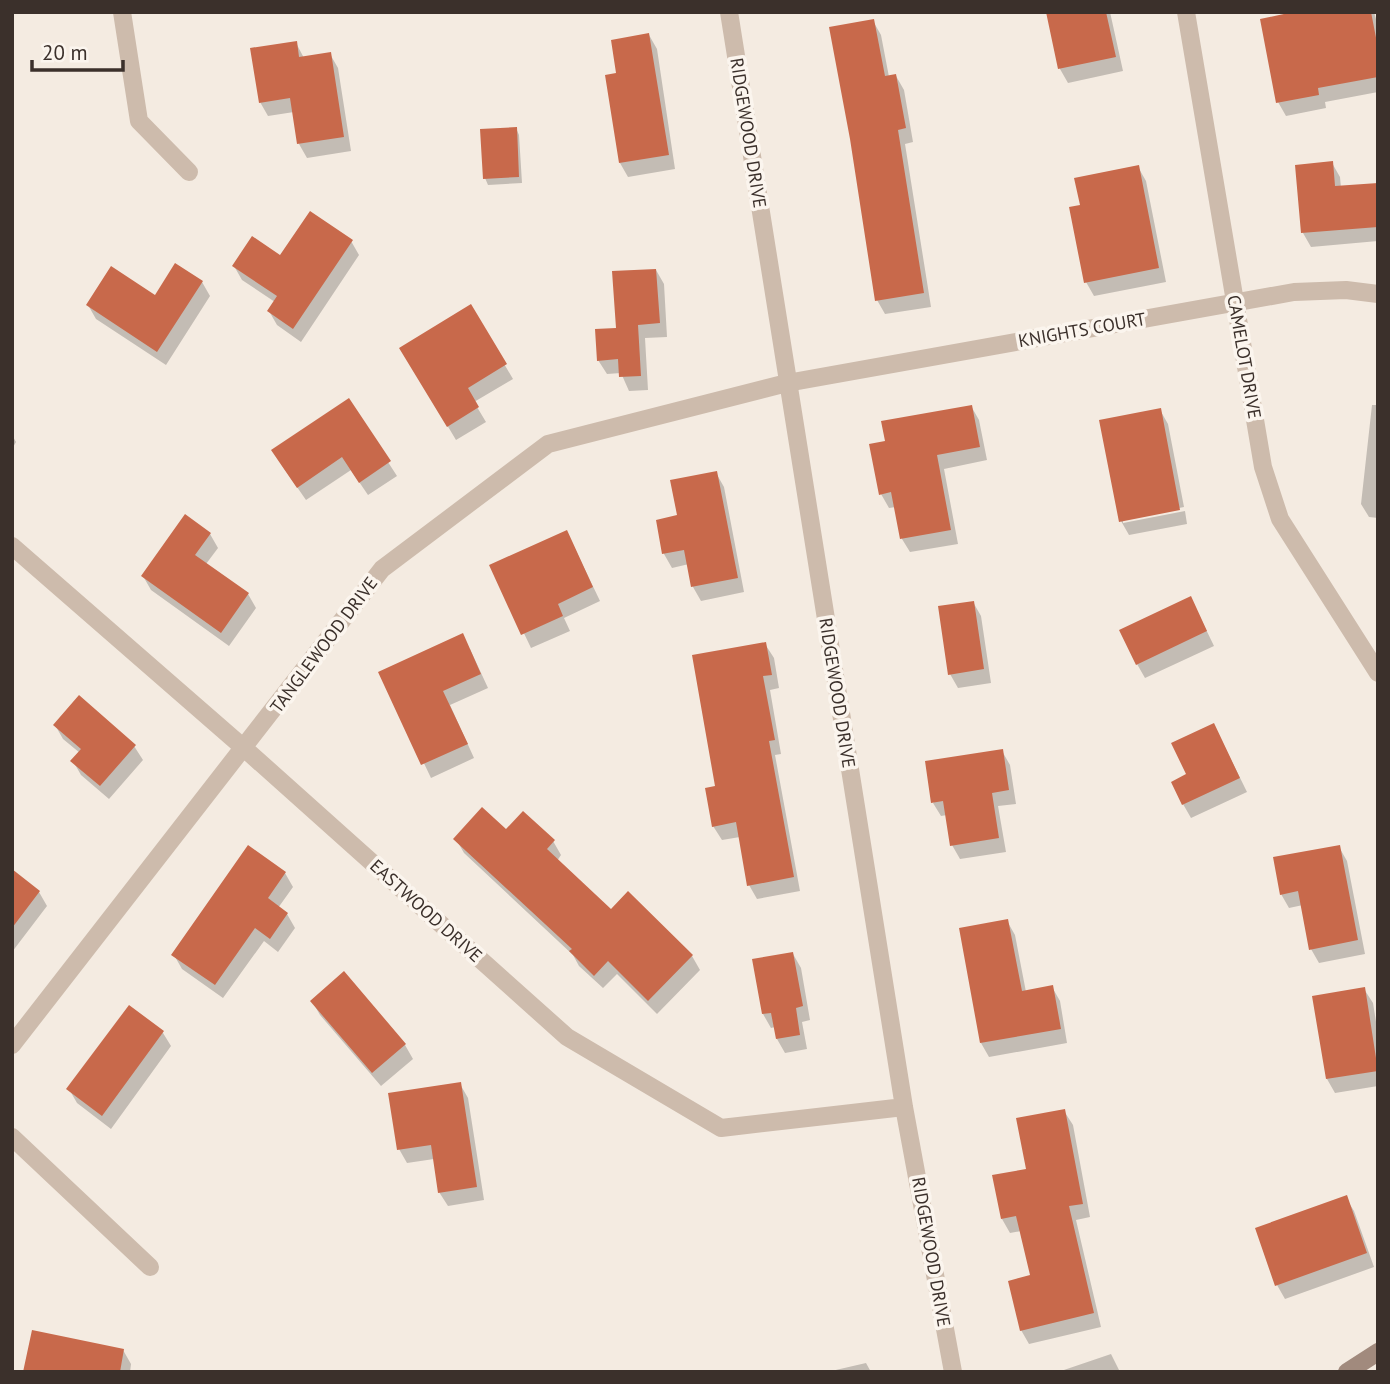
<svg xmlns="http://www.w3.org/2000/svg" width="1390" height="1384" font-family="'PT Sans',sans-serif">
  <rect width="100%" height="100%" fill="#f4ebe1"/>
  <path fill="#0003" d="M1048,12H1110L1123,71L1068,83L1060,69Z
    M1303,12H1374L1378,26V92L1325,102L1326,108L1286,116L1278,102Z
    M873,21L881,35L889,77L896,76L904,90L913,142L905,144L931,307L885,314L877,300Z
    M649,35L657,49L675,169L628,177L620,163L618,75Z
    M296,43L304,58L330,54L338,68L351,151L307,158L299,144L294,112L268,116L260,102Z
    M516,128L519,135L522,183L488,185L485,178Z
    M1332,163L1340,177L1341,188L1378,185V241L1311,247L1303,233Z
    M1138,167L1146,181L1166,282L1094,296L1086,282L1082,206Z
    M351,241L359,255L301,342L277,325L269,311L275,302L242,280L234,266Z
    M656,270L664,284L667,337L645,338L648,390L629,391L621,373L607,374L598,360Z
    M202,282L210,296L166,365L96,319L88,305L156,297Z
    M470,306L513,379L474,402L486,422L456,440L401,348Z
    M348,400L397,476L368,495L351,470L306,500L281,464Z
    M1372,405H1378V518L1369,517L1361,504Z
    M971,406L979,420L987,460L944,469L958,544L910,552L902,539L896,507L889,508L881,494L887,442Z
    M1160,410L1168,424L1184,507L1123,519V523L1185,511L1187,524L1129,535L1121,521Z
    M12,435L16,442L12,449Z
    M716,473L724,487L744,592L701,601L693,587L689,564L672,568L664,554L658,521L679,517Z
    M567,532L600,601L564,618L570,631L531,648L492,566Z
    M210,534L218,548L206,564L248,594L256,608L229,646L151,590L143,576Z
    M973,602L981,616L991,683L958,688L950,674Z
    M1198,613L1214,646L1145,678L1137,664Z
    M765,644L774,658L779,688L770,690L781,754L775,755L800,891L757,899L749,885L740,837L722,840L713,826L717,788Z
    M470,649L488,688L450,705L474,758L431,778L381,673Z
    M55,725L134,746L143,760L109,799L81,775L73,761L80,753L63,739Z
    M1214,725L1247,792L1191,818L1183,804Z
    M1002,751L1010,765L1016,804L998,806L1006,852L960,859L952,845L947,815L941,816L933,803Z
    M506,832L553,841L561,855L557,861L611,911L628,893L692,956L700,970L657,1014L617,974L603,988L579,966L573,955L464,853L456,839Z
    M1339,847L1347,861L1365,954L1319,963L1311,949L1303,905L1289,908L1281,894Z
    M12,872L39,892L47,906L12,952Z
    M285,873L293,887L278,908L287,914L295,928L278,952L264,941L223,998L182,969L174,955Z
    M1007,921L1015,935L1026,992L1052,987L1060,1001L1067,1043L989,1057L981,1043Z
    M793,954L801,968L810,1020L802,1022L807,1049L785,1053L777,1039L775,1027L771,1028L763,1014L754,961Z
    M1364,989L1373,1003L1378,1034V1086L1335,1093L1327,1079L1314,997Z
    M312,1001L405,1045L413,1059L381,1086L320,1015Z
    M129,1007L163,1033L171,1046L111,1129L77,1103L69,1089Z
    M460,1084L468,1098L484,1200L448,1206L439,1192L434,1159L407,1163L399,1149Z
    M1064,1111L1073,1125L1090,1217L1076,1220L1101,1327L1029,1344L1021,1330L1032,1276L1021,1231L1010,1233L1002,1219L1028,1170Z
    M1346,1198L1354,1211L1374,1267L1285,1299L1277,1285Z
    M123,1350L131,1364L130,1372H25Z
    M1111,1354L1120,1372H1058Z
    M866,1363L871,1372H827Z"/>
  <path fill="#c8694b" d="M1046,12H1106L1116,57L1058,69Z
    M1293,12H1371L1378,48V77L1318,88L1319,95L1276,103L1260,19Z
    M874,19L885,76L896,74L906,128L898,130L924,293L875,301L850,139L829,27Z
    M649,33L669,155L619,163L605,75L616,73L611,40Z
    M297,41L299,57L331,52L344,137L297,144L290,98L259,103L250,48Z
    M517,127L519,177L483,179L480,129Z
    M1333,161L1335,186L1378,183V227L1301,233L1295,165Z
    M1139,165L1159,268L1084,283L1069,207L1080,205L1074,178Z
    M310,211L353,240L293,329L267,311L277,296L232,266L252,236L280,255Z
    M175,263L203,281L157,352L86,305L111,266L155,295Z
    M656,269L660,323L638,325L641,376L619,377L618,359L597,361L595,329L616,328L612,271Z
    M471,304L507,364L468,388L479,407L447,427L399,348Z
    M349,398L391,461L359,483L342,457L297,488L271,450Z
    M972,405L980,447L937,455L951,530L900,539L891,492L879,495L869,444L885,441L881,421Z
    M1161,408L1180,510L1119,522L1099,420Z
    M717,471L738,578L691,587L684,550L662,554L656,520L677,515L670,480Z
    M185,514L211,533L195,555L249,593L221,633L141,576Z
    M567,530L593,587L558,604L563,616L521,635L489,565Z
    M1191,596L1207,631L1136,665L1119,630Z
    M974,601L984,669L948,675L938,606Z
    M463,633L481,674L443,691L468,744L421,765L378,672Z
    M766,642L772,675L763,676L775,740L769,741L794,877L747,886L736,822L712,827L705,788L715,786L692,655Z
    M79,695L136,745L100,786L70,761L81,749L53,725Z
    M1214,723L1240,778L1182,805L1171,782L1186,774L1171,743Z
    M1003,749L1009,790L992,793L999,838L950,846L943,801L931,803L925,761Z
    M482,807L506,829L523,811L555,840L547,849L611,909L628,891L693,955L648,1001L608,961L594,976L569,951L572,949L453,839Z
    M248,845L286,872L268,898L288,913L270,939L255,928L215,985L171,955Z
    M1340,845L1358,940L1309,950L1298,891L1280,895L1273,857Z
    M12,869L40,891L12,928Z
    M1008,919L1022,991L1053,985L1061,1029L980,1043L959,928Z
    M793,952L803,1006L796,1008L800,1035L776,1039L771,1013L762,1014L752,959Z
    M344,971L406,1044L372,1073L310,1001Z
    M1365,987L1378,1071L1326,1079L1312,996Z
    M129,1005L164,1031L102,1116L66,1089Z
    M461,1082L477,1187L438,1193L431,1145L397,1150L388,1093Z
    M1065,1109L1083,1204L1069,1206L1094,1313L1020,1331L1008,1281L1030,1275L1016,1216L1001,1219L992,1175L1026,1169L1016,1118Z
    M1347,1195L1367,1253L1275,1286L1255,1228Z
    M32,1330L124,1349L120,1372H23Z"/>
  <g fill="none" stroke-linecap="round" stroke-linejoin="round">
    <path stroke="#cdbbac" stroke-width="18" d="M122,12L139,121L189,172
      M729,12L904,1107L953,1372
      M1186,12L1263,467L1280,519L1378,673
      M12,546L245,749L567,1037L721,1128L904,1107
      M12,1045L382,569L548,444L787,383L1294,292L1346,290L1378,294
      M12,1137L150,1267"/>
    <path stroke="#a18a7d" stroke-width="18" d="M1347,1372L1378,1352"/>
  </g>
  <g text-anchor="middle" stroke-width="7" stroke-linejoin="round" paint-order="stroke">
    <g font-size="18" fill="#3b302b" stroke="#fbf5ee">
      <text transform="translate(748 133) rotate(81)" y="6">RIDGEWOOD DRIVE</text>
      <text transform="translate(1082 330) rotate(-10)" y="6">KNIGHTS COURT</text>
      <text transform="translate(1244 357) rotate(80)" y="6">CAMELOT DRIVE</text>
      <text transform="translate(324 645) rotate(-53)" y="6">TANGLEWOOD DRIVE</text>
      <text transform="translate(837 693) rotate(81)" y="6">RIDGEWOOD DRIVE</text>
      <text transform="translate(426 911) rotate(42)" y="6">EASTWOOD DRIVE</text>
      <text transform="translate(931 1252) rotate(80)" y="6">RIDGEWOOD DRIVE</text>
    </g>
  </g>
  <rect width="1390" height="1384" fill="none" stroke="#3b302b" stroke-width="28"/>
  <path d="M32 60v10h91v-10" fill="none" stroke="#3b302b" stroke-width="3.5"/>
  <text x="42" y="60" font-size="21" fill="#3b302b" stroke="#fbf5ee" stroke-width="5" paint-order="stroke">20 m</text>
</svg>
